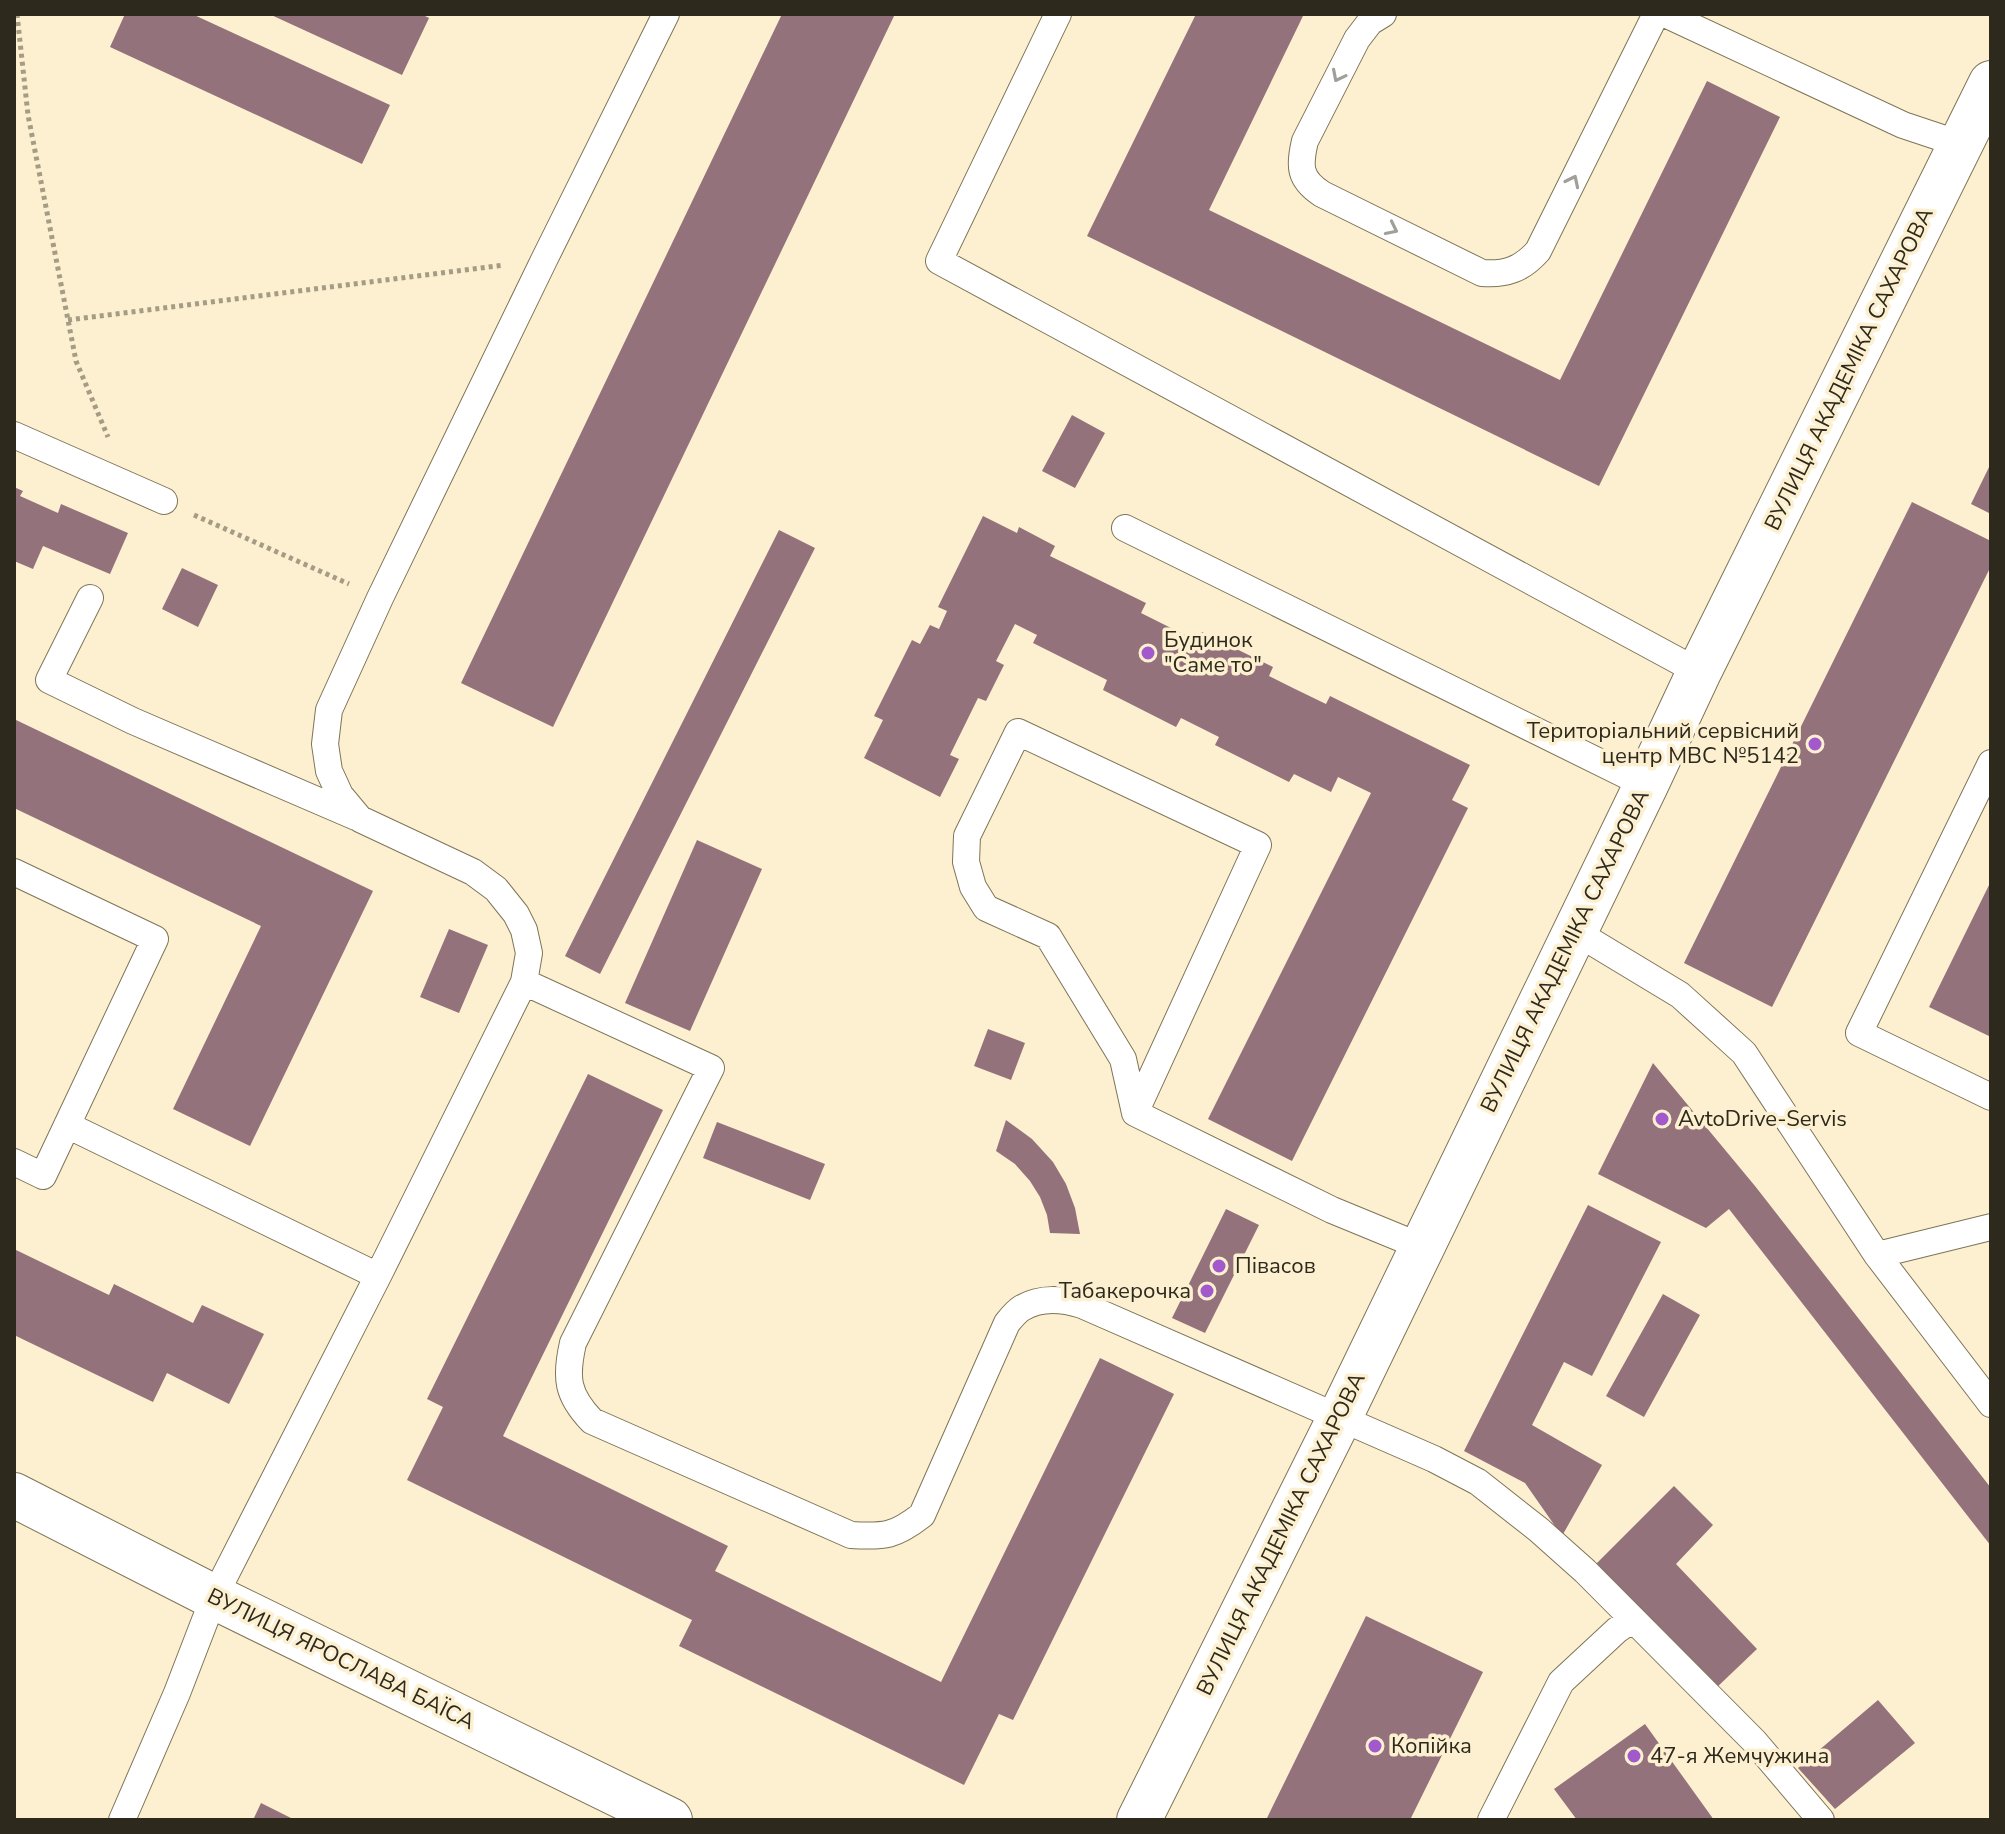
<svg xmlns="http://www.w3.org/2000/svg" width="2005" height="1834" font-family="'Nunito Sans',sans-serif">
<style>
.building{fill:#93727c}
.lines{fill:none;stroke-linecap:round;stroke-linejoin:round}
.service-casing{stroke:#7e7457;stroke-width:28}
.minor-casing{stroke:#7e7457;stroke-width:46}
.tertiary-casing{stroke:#7e7457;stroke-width:46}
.path{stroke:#a59c85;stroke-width:5;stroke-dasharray:4 4;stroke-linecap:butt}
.service{stroke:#fff;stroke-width:26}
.minor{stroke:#fff;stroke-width:44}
.tertiary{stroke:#fff;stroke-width:44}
.oneway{stroke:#a09f99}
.poi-dot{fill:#a259cc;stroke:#fcf0d0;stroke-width:3}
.labels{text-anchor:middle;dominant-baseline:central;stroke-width:7;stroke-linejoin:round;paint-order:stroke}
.street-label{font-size:22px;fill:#2d291d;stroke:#fcf0d0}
.poi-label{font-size:22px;fill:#2d291d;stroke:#fcf0d0;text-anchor:start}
</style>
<rect width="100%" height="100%" fill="#fcf0d0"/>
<!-- building -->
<path class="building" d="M125,14H192L390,105L362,164L110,47Z
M269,14H421L429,18L402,75Z
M782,14H895L553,727L461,683Z
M1196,14H1299L1303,16L1209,210L1560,380L1707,81L1780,117L1599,486L1087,236Z
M1072,415L1105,433L1075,488L1042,471Z
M1991,463V514L1971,504Z
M14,487L23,491L20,496L58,513L61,504L128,533L110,574L43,546L33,569L14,561Z
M1912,502L1991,541V566L1772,1007L1684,963Z
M983,516L1017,533L1019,527L1055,546L1050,556L1146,603L1141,613L1197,641L1202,632L1273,667L1269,676L1295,689L1326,704L1330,696L1470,765L1452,800L1468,808L1292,1161L1208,1119L1371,793L1338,777L1331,792L1294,774L1289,782L1215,745L1219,737L1181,718L1176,727L1103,690L1107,680L1033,643L1037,635L1015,624L996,661L1004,665L986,701L978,698L950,755L959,759L940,797L864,758L883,720L874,716L912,640L920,644L930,625L939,629L947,611L938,607Z
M779,530L815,548L600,974L565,956Z
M182,568L218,585L198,627L162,609Z
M14,719L373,891L250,1146L173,1109L261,926L14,808Z
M697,840L762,869L690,1031L625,1003Z
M1991,881V1037L1929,1007Z
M449,929L488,945L459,1013L420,997Z
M988,1029L1025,1043L1011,1080L974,1066Z
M1653,1063L1755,1186L1991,1488V1546L1729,1209L1706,1228L1598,1174Z
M588,1074L663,1110L503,1436L728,1546L715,1571L941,1682L1100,1358L1174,1394L1013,1720L999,1714L964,1785L679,1646L692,1620L407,1480L443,1407L427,1399Z
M1006,1120L1032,1139L1053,1162L1066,1184L1075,1208L1080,1234L1050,1233L1047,1215L1040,1197L1030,1181L1015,1164L996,1151Z
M717,1122L825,1164L810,1200L703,1158Z
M1588,1205L1661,1242L1592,1376L1564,1362L1532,1425L1602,1465L1562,1536L1525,1483L1464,1451Z
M1226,1209L1259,1225L1205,1333L1172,1318Z
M14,1249L109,1295L114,1284L193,1323L202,1305L264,1334L229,1404L167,1373L153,1402L14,1335Z
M1663,1294L1700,1315L1644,1417L1606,1396Z
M1674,1486L1713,1525L1676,1564L1757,1649L1714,1690L1594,1566Z
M1366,1616L1483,1672L1410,1820H1266Z
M1878,1700L1915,1743L1835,1809L1798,1768Z
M1645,1724L1714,1820H1577L1554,1789Z
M261,1803L295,1820H253Z"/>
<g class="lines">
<defs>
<path id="service" d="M1058,14L939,261L1699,672
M1383,14L1370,22L1357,39L1305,141C1299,166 1299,179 1322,194L1482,273C1506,275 1522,269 1538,251L1656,14
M1665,14L1903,125L1960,144
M14,435L164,501
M1125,528L1646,785
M90,598L49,680L133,721L356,817
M1018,732L1258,845L1135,1113L1123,1059L1048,936L986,908L973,887L966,862L967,836Z
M1991,763L1859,1033L1991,1097
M14,872L155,939L43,1176L14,1162
M1574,931L1680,995L1744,1053L1877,1255L1991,1404
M524,982L711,1068L573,1343C565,1378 567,1395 592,1421L851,1535C885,1537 895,1536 922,1515L1007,1323C1011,1318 1017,1311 1022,1308C1040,1297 1063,1299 1082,1305L1434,1459L1478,1482L1539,1530L1585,1571L1754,1741L1821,1820
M1135,1113L1332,1210L1422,1247
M67,1125L378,1276
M1877,1255L1991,1227
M122,1820L177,1693L214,1597L378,1276L524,982L529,953L524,930L516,914L496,889L473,872L360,819L340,795L329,771L325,744L329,710L380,598L544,260L666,14
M1491,1820L1561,1682L1617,1630L1633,1619"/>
<path id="minor" d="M14,1495L214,1597L670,1820"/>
<path id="tertiary" d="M1139,1820L1340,1417L1646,785L1699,672L1991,83"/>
</defs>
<!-- service casing -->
<use href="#service" class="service-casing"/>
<!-- minor casing -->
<use href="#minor" class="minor-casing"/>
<!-- tertiary casing -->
<use href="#tertiary" class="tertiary-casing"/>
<!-- path -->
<path class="path" d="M17,14L28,115L76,361L108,437
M68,320L504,265
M194,515L349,584"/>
<!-- service -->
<use href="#service" class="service"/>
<!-- minor -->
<use href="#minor" class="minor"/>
<!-- tertiary -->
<use href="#tertiary" class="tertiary"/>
</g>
<!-- one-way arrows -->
<defs><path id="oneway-chevron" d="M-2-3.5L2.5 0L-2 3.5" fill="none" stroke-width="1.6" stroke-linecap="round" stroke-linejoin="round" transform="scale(2)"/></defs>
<g class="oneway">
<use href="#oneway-chevron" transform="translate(1338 76) rotate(117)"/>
<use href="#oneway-chevron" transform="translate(1573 181) rotate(-64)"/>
<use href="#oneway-chevron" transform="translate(1392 229) rotate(26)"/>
</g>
<!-- markers -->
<g class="poi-dot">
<circle cx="1148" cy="653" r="8"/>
<circle cx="1815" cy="744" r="8"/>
<circle cx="1662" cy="1119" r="8"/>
<circle cx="1219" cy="1266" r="8"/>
<circle cx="1207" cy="1291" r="8"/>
<circle cx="1375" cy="1746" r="8"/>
<circle cx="1634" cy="1756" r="8"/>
</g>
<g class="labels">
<!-- street labels -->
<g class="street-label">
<text transform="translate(1849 369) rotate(-64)">ВУЛИЦЯ АКАДЕМІКА САХАРОВА</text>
<text transform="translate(1565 951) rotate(-64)">ВУЛИЦЯ АКАДЕМІКА САХАРОВА</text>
<text transform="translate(1281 1534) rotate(-64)">ВУЛИЦЯ АКАДЕМІКА САХАРОВА</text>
<text transform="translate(341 1659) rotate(26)">ВУЛИЦЯ ЯРОСЛАВА БАЇСА</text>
</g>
<!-- poi labels -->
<g class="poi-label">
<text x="1164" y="640">Будинок<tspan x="1164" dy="25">"Саме то"</tspan></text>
<text x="1799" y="731" text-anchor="end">Територіальний сервісний<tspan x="1799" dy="25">центр МВС №5142</tspan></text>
<text x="1678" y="1119">AvtoDrive-Servis</text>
<text x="1235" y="1266">Півасов</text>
<text x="1191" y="1291" text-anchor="end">Табакерочка</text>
<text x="1391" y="1746">Копійка</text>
<text x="1650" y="1756">47-я Жемчужина</text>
</g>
</g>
<!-- border -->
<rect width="2005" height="1834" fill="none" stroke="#2d291d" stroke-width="32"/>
</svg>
